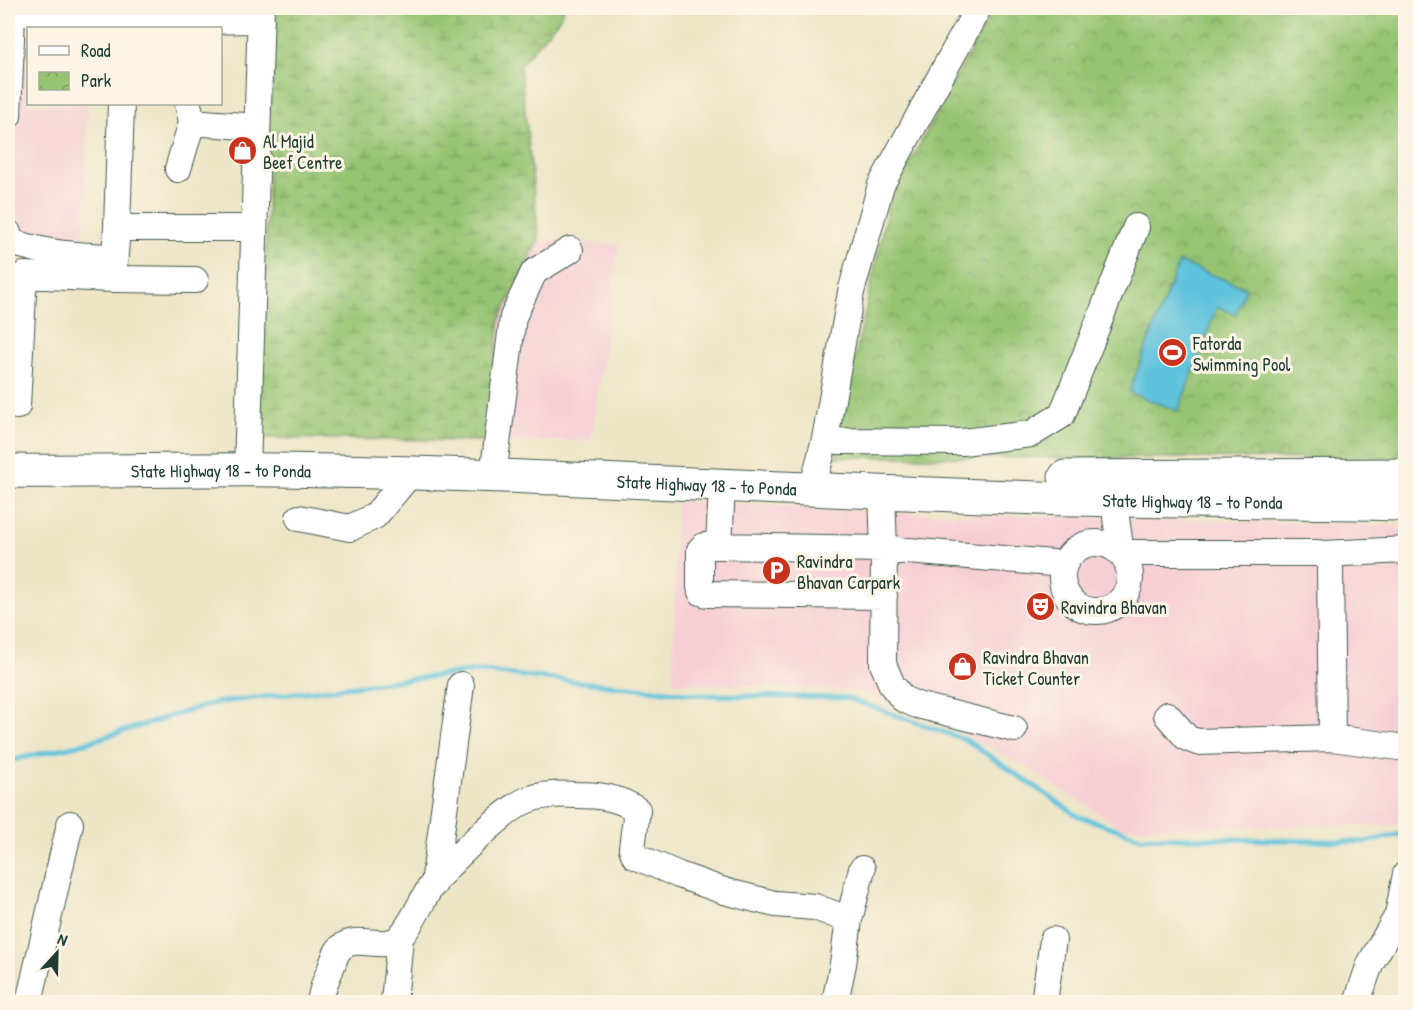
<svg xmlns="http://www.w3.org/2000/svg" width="1413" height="1010" font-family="'Patrick Hand',sans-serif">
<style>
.built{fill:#f6cfd5}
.wetland{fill:url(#wetland-marsh);stroke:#5a8053;stroke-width:1.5}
.park{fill:url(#park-crowns);stroke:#5a8053;stroke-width:1.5}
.water{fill:#5fc3dd;stroke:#3f8088;stroke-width:1.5}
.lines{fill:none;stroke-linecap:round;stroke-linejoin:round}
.stream{stroke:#5fc3dd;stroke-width:5}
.minor-casing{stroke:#3e564a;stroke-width:28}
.major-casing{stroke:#3e564a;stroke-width:35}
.minor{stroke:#fff;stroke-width:26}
.major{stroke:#fff;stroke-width:33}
.labels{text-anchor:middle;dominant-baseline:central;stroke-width:6;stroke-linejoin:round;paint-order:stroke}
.poi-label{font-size:18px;fill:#1f3d34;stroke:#fcf5e5;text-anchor:start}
.street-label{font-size:18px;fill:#1f3d34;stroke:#fcf5e5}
</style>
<defs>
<pattern id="wetland-marsh" width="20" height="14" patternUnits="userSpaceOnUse" patternTransform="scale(1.5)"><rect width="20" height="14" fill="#96c472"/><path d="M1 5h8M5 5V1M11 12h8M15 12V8" fill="none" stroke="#7aa05e"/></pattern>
<pattern id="park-crowns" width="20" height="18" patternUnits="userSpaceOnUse" patternTransform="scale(1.5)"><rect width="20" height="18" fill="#96c472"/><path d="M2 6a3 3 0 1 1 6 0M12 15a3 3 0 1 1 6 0" fill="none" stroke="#7aa05e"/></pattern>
</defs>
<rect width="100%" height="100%" fill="#fcf5e5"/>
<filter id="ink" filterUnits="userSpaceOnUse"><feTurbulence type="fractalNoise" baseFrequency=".0167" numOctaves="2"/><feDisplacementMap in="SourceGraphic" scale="12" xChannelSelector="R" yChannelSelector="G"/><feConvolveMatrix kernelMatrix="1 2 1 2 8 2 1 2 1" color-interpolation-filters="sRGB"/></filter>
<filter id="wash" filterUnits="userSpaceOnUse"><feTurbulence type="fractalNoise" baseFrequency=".008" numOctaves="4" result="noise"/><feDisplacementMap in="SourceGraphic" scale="24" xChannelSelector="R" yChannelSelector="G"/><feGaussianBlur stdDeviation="1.35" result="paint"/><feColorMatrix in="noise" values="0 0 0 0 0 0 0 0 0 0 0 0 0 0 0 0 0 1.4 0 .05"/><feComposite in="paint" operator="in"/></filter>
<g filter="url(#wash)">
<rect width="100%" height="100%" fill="#ede5c6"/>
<!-- built -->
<path class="built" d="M8,8H27V26L76,28H28V104H88L84,235L8,232Z
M539,239L619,245L591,441H485L500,319Z
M676,500L883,512L1391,525L1405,531L1406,801L1403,825L1121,828L1026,767L936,720L860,691L673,682Z"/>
<!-- wetland -->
<path class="wetland" d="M274,8H564L559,19L520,65L539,239L500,319L485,441L259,438Z"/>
<!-- park -->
<path class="park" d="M999,8H1405V457L1401,459L836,457L837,441L889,201L990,15Z"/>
<!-- water -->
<path class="water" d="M1179,262L1246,288L1236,314L1217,307L1178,411L1129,392Z"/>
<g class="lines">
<!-- stream -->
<path class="stream" d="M8,761L78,745L214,703L477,671L703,695L847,698L966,740L1078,816L1140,837L1366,842L1406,833"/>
</g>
</g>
<g filter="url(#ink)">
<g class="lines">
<defs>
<path id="minor" d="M8,13H38L123,22L261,20
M121,104L117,228H254
M188,104L192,122L257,127
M8,116L12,13
M178,169L192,122
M117,228L113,279L195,280
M8,233L11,242C47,254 77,256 115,257
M17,406L24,275L113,279
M825,439L837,441L962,442L1031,434L1062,415L1136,227
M495,460L513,317L534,272L570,250
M247,470L261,8
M812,490L825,439L851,292L881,185L978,8
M882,493L884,549L883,664L892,685L903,699L917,705L1014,729
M1118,500L1116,518L1121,553H1316L1324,554L1330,560V568L1332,738L1406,748
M299,518L350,528L375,516L411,473
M1062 577a34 34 0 1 1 68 0a34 34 0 1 1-68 0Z
M719,546L722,486
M1324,554L1406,550
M884,596L707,594L701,592L700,587V550L704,546H719L884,549L1064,564
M1167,715L1187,738L1197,742L1332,738
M434,884L461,685
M1398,915L1406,874
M849,920L862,869
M29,1002L70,824
M320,1002C322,990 326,979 331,968C333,963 335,955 338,951C352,930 386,954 401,936C414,921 421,901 432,885C447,865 504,810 527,800C543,794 559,794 576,795C599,795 618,797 637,810L632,848L635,856L679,875L724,891L775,904L815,907L849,920L843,964L835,1002
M394,1002L400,938
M1044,1002L1053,940
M1357,1002L1370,964L1398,915L1406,909"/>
<g id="major">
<path id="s1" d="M8,471C98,472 189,469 280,470C546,474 812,492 1077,499C1185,502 1292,501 1399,504L1406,507"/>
<path d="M1065,477L1406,475"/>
</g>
</defs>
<!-- minor casing -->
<use href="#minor" class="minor-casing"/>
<!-- major casing -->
<use href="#major" class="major-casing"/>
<!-- minor -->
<use href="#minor" class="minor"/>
<!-- major -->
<use href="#major" class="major"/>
</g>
</g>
<!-- icons -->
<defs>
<symbol id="shop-disc" viewBox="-11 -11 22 22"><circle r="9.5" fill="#c8321e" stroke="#fcf5e5"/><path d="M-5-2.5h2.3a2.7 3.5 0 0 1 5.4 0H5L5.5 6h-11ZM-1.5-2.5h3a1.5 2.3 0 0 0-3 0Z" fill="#fff"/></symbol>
<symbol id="stadium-disc" viewBox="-11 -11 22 22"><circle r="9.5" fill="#c8321e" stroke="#fcf5e5"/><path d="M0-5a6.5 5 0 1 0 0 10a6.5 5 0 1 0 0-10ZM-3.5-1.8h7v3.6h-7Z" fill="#fff"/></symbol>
<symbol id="parking-disc" viewBox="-11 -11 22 22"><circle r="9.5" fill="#c8321e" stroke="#fcf5e5"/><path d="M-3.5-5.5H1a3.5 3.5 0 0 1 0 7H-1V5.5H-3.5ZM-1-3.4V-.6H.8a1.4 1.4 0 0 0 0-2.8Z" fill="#fff"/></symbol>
<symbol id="theatre-disc" viewBox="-11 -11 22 22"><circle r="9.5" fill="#c8321e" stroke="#fcf5e5"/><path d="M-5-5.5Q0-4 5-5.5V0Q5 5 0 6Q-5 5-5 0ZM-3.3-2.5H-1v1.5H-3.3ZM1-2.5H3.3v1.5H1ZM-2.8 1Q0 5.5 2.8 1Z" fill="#fff"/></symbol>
</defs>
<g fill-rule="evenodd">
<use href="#shop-disc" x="226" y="134" width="33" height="33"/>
<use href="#stadium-disc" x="1156" y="336" width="33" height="33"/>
<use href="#parking-disc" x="760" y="554" width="33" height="33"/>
<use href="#theatre-disc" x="1024" y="590" width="33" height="33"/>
<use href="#shop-disc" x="946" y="650" width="33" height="33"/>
</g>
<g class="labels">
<!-- poi labels -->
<g class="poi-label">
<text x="263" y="141">Al Majid<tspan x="263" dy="21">Beef Centre</tspan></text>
<text x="1193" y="343">Fatorda<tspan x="1193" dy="21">Swimming Pool</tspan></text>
<text x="797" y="561">Ravindra<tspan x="797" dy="21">Bhavan Carpark</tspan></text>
<text x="1061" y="607">Ravindra Bhavan</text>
<text x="983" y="657">Ravindra Bhavan<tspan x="983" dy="21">Ticket Counter</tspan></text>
</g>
<!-- street labels -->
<g class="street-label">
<text stroke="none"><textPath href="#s1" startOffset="213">State Highway 18 - to Ponda</textPath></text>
<text stroke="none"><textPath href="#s1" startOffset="699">State Highway 18 - to Ponda</textPath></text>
<text stroke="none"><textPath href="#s1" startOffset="1185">State Highway 18 - to Ponda</textPath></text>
</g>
</g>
<!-- margin -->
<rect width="1413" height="1010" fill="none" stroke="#fcf5e5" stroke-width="30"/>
<!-- legend -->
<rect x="27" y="27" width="195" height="78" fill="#fcf5e5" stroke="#a4ab9e" stroke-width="1.5"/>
<rect x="39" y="46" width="30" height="9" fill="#ffffff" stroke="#a4ab9e" stroke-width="1.5"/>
<text x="81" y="57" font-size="18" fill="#1f3d34">Road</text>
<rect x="39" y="72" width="30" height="18" fill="url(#park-crowns)" stroke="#a4ab9e" stroke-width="1.5"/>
<text x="81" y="87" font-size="18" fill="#1f3d34">Park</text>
<!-- north arrow -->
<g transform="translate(57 953) rotate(22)" stroke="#fcf5e5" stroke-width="4.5" paint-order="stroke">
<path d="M0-4.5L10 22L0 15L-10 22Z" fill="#1f3d34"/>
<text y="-9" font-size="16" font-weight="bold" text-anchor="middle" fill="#1f3d34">N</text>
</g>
</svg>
